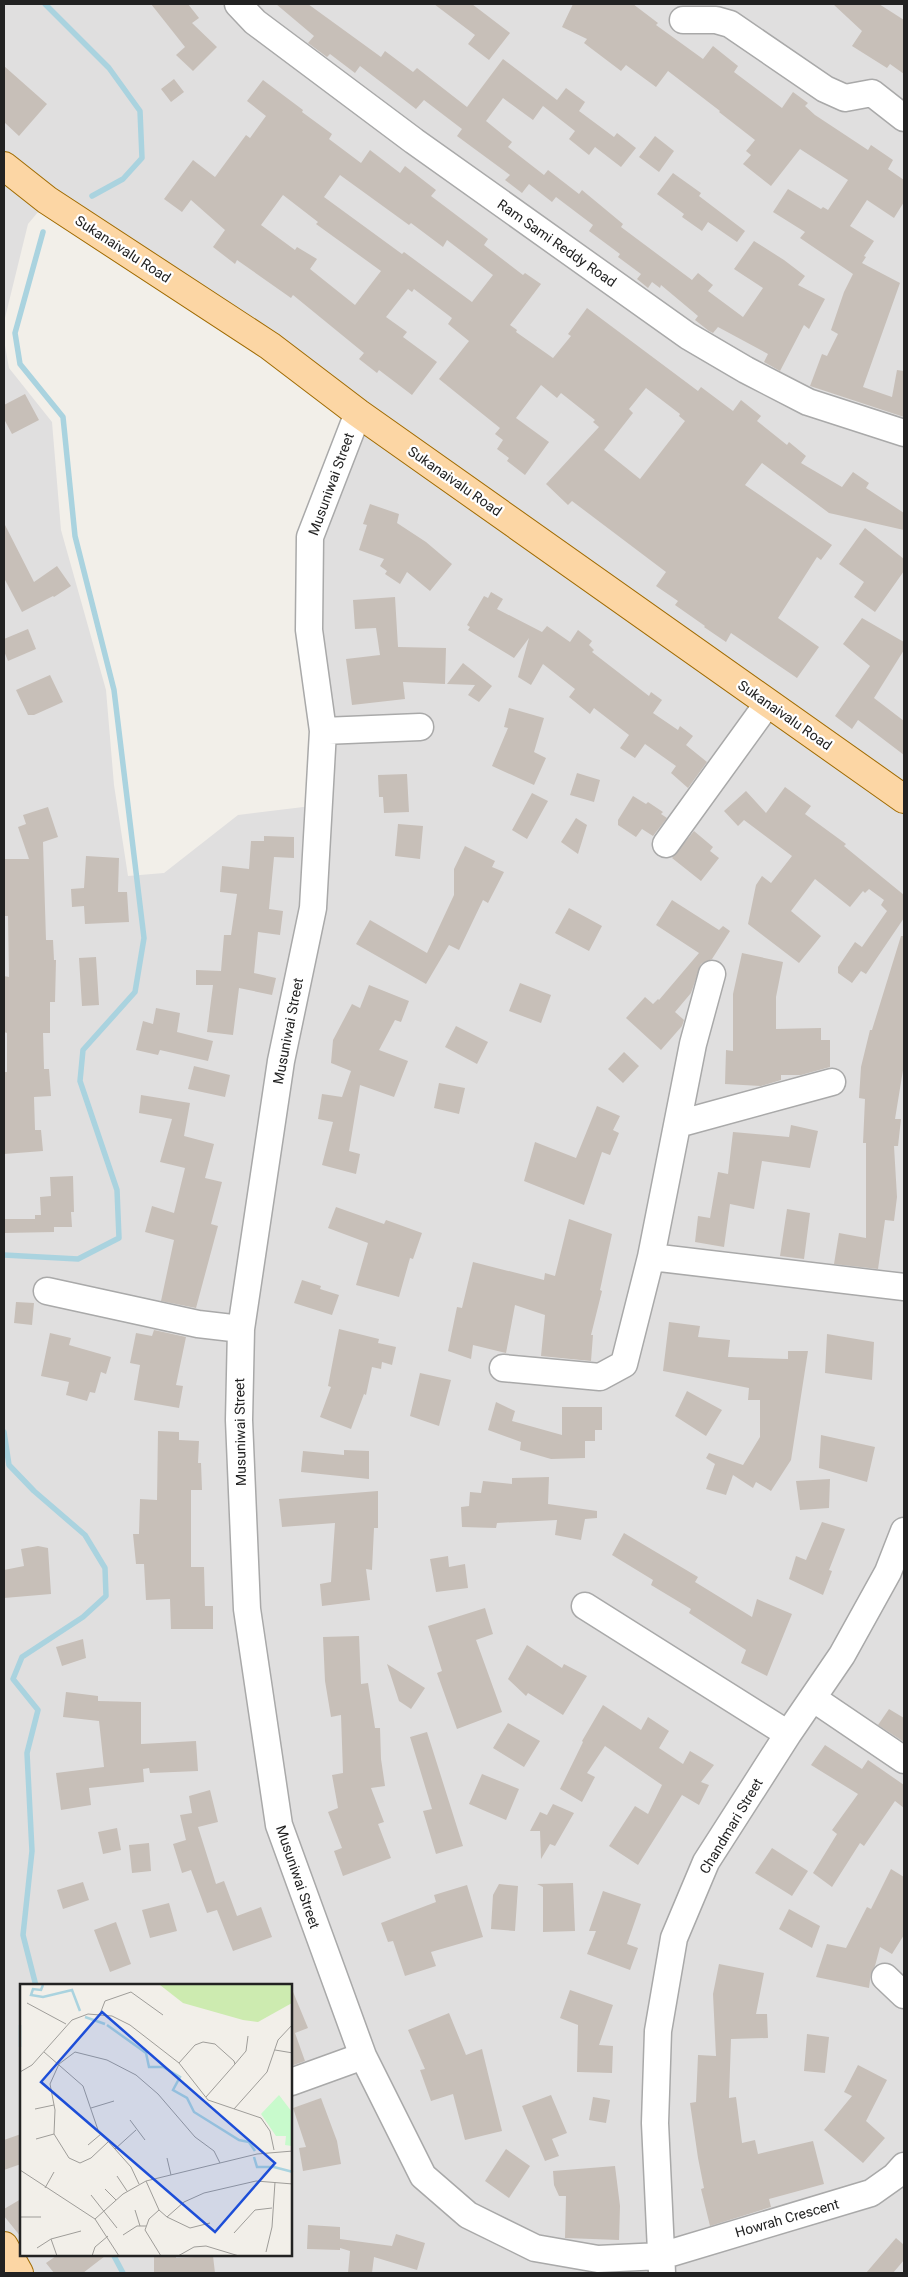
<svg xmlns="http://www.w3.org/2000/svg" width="908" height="2277" font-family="Roboto,sans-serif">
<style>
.residential{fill:#e0dfdf;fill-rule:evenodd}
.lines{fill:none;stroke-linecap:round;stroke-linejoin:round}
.stream{stroke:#aad3df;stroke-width:5.5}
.building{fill:#c7bfb8;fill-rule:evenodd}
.minor-casing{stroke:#a9a9a9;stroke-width:29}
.major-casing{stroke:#a06b00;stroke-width:30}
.minor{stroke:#fff;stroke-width:26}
.major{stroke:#fcd6a4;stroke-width:28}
.labels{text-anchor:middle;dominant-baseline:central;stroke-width:4.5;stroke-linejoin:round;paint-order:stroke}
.street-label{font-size:14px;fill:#222;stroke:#fff}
.inset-river{fill:none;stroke:#aad3df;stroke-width:2.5}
.inset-road{fill:none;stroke:#9f9d99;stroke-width:1}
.view{fill:#1d4ed8;fill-opacity:0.15;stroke:#1d4ed8;stroke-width:2.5}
.inset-edge{fill:none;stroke:#222;stroke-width:2.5}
</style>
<rect width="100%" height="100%" fill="#f2efe9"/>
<!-- residential -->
<path class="residential" d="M4,4H904V2273H4V340L9,368L52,422L61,530L106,690L114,785L128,876L164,873L238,815L320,805L310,537L358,413L48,200L28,224L4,322ZM21,1986H291V2256H21Z"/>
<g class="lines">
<!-- stream -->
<path class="stream" d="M45,4L109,68L140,111L142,158L123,179L92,196
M4,1255L78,1259L119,1238L117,1190L80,1081L83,1050L135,992L144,938L114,690L75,536L63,417L20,364L15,333L43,232
M4,1432L9,1465L34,1491L85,1535L105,1568L106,1596L83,1617L22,1657L13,1679L38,1710L27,1753L32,1851L23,1935L36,1986
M114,2256L123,2273"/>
</g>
<!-- building -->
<path class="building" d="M151,4H188L199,18L192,23L217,47L193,71L176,55L185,47Z
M276,4H308L381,57L385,51L413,72L417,68L467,107L503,59L557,100L566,88L585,102L579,111L614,137L617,133L636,148L621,167L595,147L589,155L569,139L575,131L543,106L533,120L503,98L486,121L512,142L508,147L544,175L548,170L579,194L582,190L623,224L621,227L692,280L698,273L713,285L708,291L743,317L763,288L734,269L754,241L784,260L805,276L798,285L825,299L809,329L804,325L780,371L764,362L768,354L718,327L713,333L709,331L695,320L698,316L661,285L660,288L652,282L648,288L637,279L641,274L618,257L620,254L589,231L593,225L556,197L552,202L529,184L522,193L505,180L510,175L457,136L462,129L424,100L416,109L360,66L355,73L330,54L327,57L308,43L314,36Z
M434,4H472L510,33L489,60L468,44L475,35Z
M573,4H633L658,23L656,25L703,59L713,46L738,66L734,72L782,108L793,92L808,103L805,106L815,115L868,150L871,145L893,160L888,169L904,180V202L894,218L867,200L850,226L874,241L864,256L866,257L862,263L900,283L863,387L892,397L897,370L904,371V417L810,386L822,354L827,356L838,334L831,330L844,292L853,274L800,238L805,232L773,212L788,189L821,209L823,207L828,210L848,180L800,149L771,186L743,164L751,155L746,151L755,140L719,112L720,111L668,71L656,87L626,65L621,71L584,43L587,39L562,27Z
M833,4H879L904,20V74L890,64L887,68L852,46L862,31Z
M4,66L47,104L19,136L4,122Z
M174,79L184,92L171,102L161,89Z
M263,80L303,110L302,112L332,134L329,139L361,163L370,150L400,173L405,166L436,190L431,196L488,239L484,245L523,275L525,273L541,284L510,325L517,330L516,332L553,358L571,336L568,334L587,308L698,391L701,387L733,411L741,400L761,416L757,421L787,445L789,442L806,456L801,463L842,487L853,472L869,483L866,488L904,513V530L829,513L762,463L745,485L832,545L821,560L817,557L778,618L819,647L797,678L731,633L726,642L704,627L705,626L675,605L678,601L656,586L666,572L572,501L568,505L546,484L599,427L593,422L595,420L561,393L557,398L541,385L516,418L549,442L525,475L507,461L509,458L497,449L503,440L495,434L500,428L439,379L469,341L448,324L452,318L414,289L412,292L408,289L386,317L407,332L403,337L437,362L412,395L379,370L377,373L359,359L364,353L293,295L291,298L237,260L235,264L213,247L225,230L191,200L182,212L164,199L193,160L215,177L246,135L250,138L266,116L247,101ZM340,175L409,225L411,223L443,247L447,240L493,275L472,302L404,252L402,254L324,197ZM283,195L318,222L316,224L381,271L355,305L310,269L317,259L297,247L295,250L261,225ZM646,388L680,414L679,416L685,421L640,479L604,450L633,413L629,409Z
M655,136L674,151L659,172L639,157Z
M673,173L701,193L699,196L745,231L737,242L708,222L702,231L682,217L684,214L657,194Z
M25,394L39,420L12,434L4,419V405Z
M370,504L399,514L397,523L426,542L452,564L430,591L407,572L400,584L385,574L387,571L380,566L384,559L359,550L367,525L363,524Z
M4,523L34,582L57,566L71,586L54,597L53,596L22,612L4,578Z
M865,528L904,559V571L875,612L854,597L864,582L839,564Z
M491,592L503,599L497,609L542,632L547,626L570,642L578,630L592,641L589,645L594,650L592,652L649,696L651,692L662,700L653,713L678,730L680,726L693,736L686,745L707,762L688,788L671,773L676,766L645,744L635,758L620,748L629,735L594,708L590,714L569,697L575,689L543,664L531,685L518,677L529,638L514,658L468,630L470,627L467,625L484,596L488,598Z
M395,597L398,647L446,648L445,684L403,682L405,699L352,705L346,659L380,655L376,628L355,629L353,600Z
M862,618L904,642V650L874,698L904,721V755L858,720L852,729L835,716L870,666L843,644Z
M28,629L36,649L8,661L4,651V639Z
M463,663L492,686L479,702L468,695L475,685L447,684Z
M50,675L63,702L34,715H28L16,690Z
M509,708L544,718L534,752L546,758L534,785L492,766L508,728L504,727Z
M577,773L600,780L594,802L570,795Z
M407,774L409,812L384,813L383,797H379L378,775Z
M785,787L811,806L805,814L846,844L844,846L904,895V918L866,974L861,971L852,983L838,973V967L855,942L862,947L887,911L881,905L884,900L869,889L865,893L863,891L850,907L815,879L791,911L821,936L799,963L748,924L756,885L762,876L771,883L792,856L744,820L738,826L724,811L746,791L766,813Z
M532,793L548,801L527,839L512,830Z
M633,796L646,804L648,802L663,812L661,814L667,818L653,836L642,829L636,837L618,825V820Z
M48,807L58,837L43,842L46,940H53L54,960H56L55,1002H50V1033H43L44,1069H49L51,1096L34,1097L35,1130H41L43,1151L4,1154V1072H7V1033L4,1032V976L9,977L8,916H4V859H29L18,827L26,824L23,815Z
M576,818L587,825L578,854L561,842Z
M398,824L423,826L420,859L395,856Z
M694,831L713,847L710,851L719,858L701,881L672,858Z
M264,836L294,837V858L274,857L269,909L283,911L280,935L258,932L254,973L276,978L272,995L239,988L233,1035L207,1032L213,985H196V970L221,971L224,935H231L237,894L220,892L222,866L249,869L251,841H264Z
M465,846L495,861L492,867L504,872L488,903L483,900L459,950L449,945L426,984L356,944L370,920L427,953L454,895V869Z
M86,856L119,858L118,892H127L129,922L85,924L84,906L72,907L71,889L84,888Z
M672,900L719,930L723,926L730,931L712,959L701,964L691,993L675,1012L684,1020L682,1026L661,1050L626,1018L645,997L653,1004L658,999L659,1000L699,953L656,925Z
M569,908L602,926L589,951L555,933Z
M901,936H904V1064L895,1119H901L898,1146H894L897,1197L894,1221L885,1220L878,1269L834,1264L839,1233L866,1238V1143H863L865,1099L859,1098L861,1067L870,1030H872Z
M742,953L783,962L776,997V1029L821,1028V1040H830V1067L801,1075H781V1080L761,1086L725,1084L726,1050L733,1051V994Z
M96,957L99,1005L82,1006L79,958Z
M520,983L551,995L541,1023L509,1011Z
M369,985L409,1001L401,1022L395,1020L379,1050L408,1061L394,1097L360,1085L349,1151L360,1154L356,1174L322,1165L333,1122L318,1119L322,1094L342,1097L351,1071L331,1063L333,1040L352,1004L360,1008Z
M156,1008L180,1013L177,1032L213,1041L208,1061L160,1050L158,1055L136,1050L143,1021L153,1024Z
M456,1026L488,1042L477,1064L445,1047Z
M624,1052L639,1066L623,1083L608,1069Z
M194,1066L230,1075L225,1097L188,1089Z
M439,1083L465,1088L459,1114L434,1108Z
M141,1095L190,1103L184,1136L214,1144L205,1178L222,1182L211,1224L218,1226L196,1308L161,1301L174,1240L145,1232L152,1206L174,1213L185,1168L160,1162L172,1119L139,1113Z
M597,1106L620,1116L613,1130L619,1133L610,1155L602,1152L584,1205L524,1181L535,1142L576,1158Z
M791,1125L818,1131L810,1168L762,1161L754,1209L730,1204L724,1247L695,1242L698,1216L710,1218L718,1172L728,1174L733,1132L789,1137Z
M73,1176L74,1212H71L72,1227H54V1232L4,1233V1219H35V1215H41L40,1197L51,1196L50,1177Z
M336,1207L384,1224L386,1220L422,1233L413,1259L410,1258L399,1297L356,1285L368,1243L328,1228Z
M787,1209L810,1213L804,1259L780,1256Z
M569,1219L612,1234L600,1290L602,1291L591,1335H593L591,1361L541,1356L545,1315L515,1305L506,1353L473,1345L471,1359L448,1351L457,1307L462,1308L473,1262L544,1280L545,1273L555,1276Z
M302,1280L321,1286L320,1289L339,1295L332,1315L294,1303Z
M16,1302L34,1303L32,1325L14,1323Z
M669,1322L700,1326L698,1337L730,1340L728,1357L788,1359V1351H808L791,1460L771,1491L756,1482L753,1488L733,1475L726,1495L706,1489L715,1464L706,1458L709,1453L743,1465L760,1437V1400H748L749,1388L663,1371Z
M339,1329L379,1339L378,1343L396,1347L392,1365L382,1362L381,1369L372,1367L366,1395L364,1394L351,1429L320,1417L331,1387L328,1386Z
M154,1330L186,1337L176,1385L183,1386L179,1408L134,1400L140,1365L130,1363L136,1333L152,1336Z
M50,1333L71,1338L69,1345L111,1357L106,1374L101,1372L95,1393L90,1392L87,1401L66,1395L69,1382L41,1376Z
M827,1334L874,1342L872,1380L825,1373Z
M420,1373L451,1380L439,1426L410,1416Z
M687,1391L722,1410L706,1436L675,1416Z
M496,1402L515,1411L512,1421L562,1435V1407H602V1430H595V1441H585V1458L551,1459L520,1450L521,1442L488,1430Z
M158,1431L179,1432V1440L199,1441L198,1463H201L202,1490H191V1567H204L205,1606H213V1629H171L170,1599L146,1600L144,1564H136L133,1534H139L140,1499L157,1500Z
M821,1435L875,1447L867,1482L819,1468Z
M344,1450L369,1451V1479L301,1472L303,1451L344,1455Z
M549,1477L548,1504L597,1511V1518L585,1519L581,1540L555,1535L557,1520L497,1523L496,1528L462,1527L461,1507L469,1506L470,1492L481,1493L483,1481L512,1484V1478Z
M830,1479L829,1508L800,1510L796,1481Z
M378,1491V1528H374L372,1570L366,1569L370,1600L322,1606L320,1584L331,1582L335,1523L282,1527L279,1499Z
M822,1522L845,1529L829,1570L832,1571L823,1595L789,1579L796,1556L806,1560Z
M624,1533L698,1577L695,1582L752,1617L757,1599L792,1614L767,1676L741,1663L746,1650L689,1613L691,1609L651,1585L653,1580L612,1555Z
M38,1546L48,1548L51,1594L4,1598V1570L24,1566L21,1549Z
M448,1556L449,1567L465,1564L468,1588L436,1592L430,1559Z
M485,1608L493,1634L476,1640L502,1712L457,1729L437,1673L442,1671L428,1626Z
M359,1636L361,1684L368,1683L375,1728H380L381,1759L385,1786L371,1788L384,1822L378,1824L391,1858L343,1876L334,1851L342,1848L328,1812L338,1808L332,1775L343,1773L341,1715L331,1717L325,1681L323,1637Z
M83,1639L86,1658L62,1666L56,1647Z
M527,1645L562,1668L564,1664L587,1676L563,1715L528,1693L526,1696L508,1679Z
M387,1664L425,1688L411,1709L399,1701Z
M66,1692L98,1696V1701L141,1702V1744L196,1741L198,1771L150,1773L149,1768L143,1769L144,1782L89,1788L91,1805L61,1810L56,1773L104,1767L99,1721L63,1717Z
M603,1705L641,1730L648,1717L669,1731L659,1748L683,1764L690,1751L714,1765L701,1782L709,1785L699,1805L682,1795L638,1865L609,1846L635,1806L648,1814L662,1785L605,1746L587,1773L595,1777L582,1802L560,1789L583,1742L582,1741Z
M889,1709L904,1718V1742L878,1725Z
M508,1723L540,1741L524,1767L493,1748Z
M427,1732L463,1846L436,1854L423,1811L432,1809L410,1737Z
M825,1745L862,1769L868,1760L904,1785V1808L895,1801L864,1846L860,1843L832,1887L813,1873L837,1834L832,1830L858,1794L811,1765Z
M482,1774L519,1789L506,1820L469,1804Z
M210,1790L218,1822L198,1827L216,1884L224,1881L237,1916L261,1907L272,1937L233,1951L217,1910L207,1913L191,1870L182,1873L173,1844L186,1840L180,1815L192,1813L189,1796Z
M553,1804L574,1813L555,1846L550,1844L541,1859L540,1831H530L540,1812L547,1815Z
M117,1828L121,1850L103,1854L98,1832Z
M149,1843L151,1871L132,1873L129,1845Z
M772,1848L808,1871L792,1896L755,1873Z
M891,1869L904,1877V1935L892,1954L880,1947L875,1966L871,1973L869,1988L816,1977L827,1944L846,1948L867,1907L871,1909Z
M83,1882L89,1900L63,1909L57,1890Z
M573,1883L575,1931L543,1932V1887L537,1884Z
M499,1884L518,1886L515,1931L491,1929L493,1895Z
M467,1885L483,1937L431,1952L436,1966L405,1976L393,1941L388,1942L381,1923L436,1902L434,1895Z
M603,1891L641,1904L627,1944L638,1948L630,1970L587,1954L596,1931H589Z
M169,1903L177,1931L150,1938L142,1910Z
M789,1909L820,1926L812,1948L779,1929Z
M116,1922L131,1964L110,1972L94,1930Z
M719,1964L764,1973L756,2014H767L768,2038L731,2039L729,2098L736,2097L742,2143L755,2140L758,2154L813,2141L824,2184L769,2199L771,2207L710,2226L701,2189L704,2188L698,2158L690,2103L696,2102L698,2055L716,2056L713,1994Z
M291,1987L308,2028L295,2033L305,2061L291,2066Z
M570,1990L613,2005L599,2045L613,2046L612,2073L577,2072L578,2025L560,2018Z
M449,2013L466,2055L482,2049L502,2131L465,2140L453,2094L431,2101L420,2070L425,2069L408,2030Z
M807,2034L829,2037L825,2073L804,2071Z
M858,2065L887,2080L866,2121L885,2138L863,2163L824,2130L852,2096L844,2092Z
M551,2095L567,2133L552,2139L559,2156L545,2161L522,2106Z
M593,2097L610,2100L606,2123L589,2120Z
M321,2098L337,2141L341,2164L303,2171L299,2148L306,2147L293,2108Z
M21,2134V2164L4,2170V2140Z
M506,2149L530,2166L509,2198L485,2181Z
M615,2166L620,2206L619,2240L565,2238L566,2196H559L554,2185L553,2171Z
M21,2199V2237L4,2216V2209Z
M308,2225L340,2227V2239L392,2246L396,2234L425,2243L417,2270L374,2257L372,2273H348L350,2251L340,2248V2250L307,2249Z
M896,2238L904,2245V2260L893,2273H866Z
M56,2256H105L83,2273H54L46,2263Z
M154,2256H176V2258L213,2256L215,2273H154Z"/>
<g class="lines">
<defs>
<path id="minor" d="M238,4L255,22L414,141L688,336L746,370L808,402L904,433
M683,20H716L730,24L825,89L845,98L872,93L904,118
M358,413L310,537L309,630L323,731L313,908L281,1061L241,1329L239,1420L247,1609L279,1825L363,2056L423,2176L468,2215L535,2248L598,2259L661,2256L871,2193L895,2176L904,2166
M323,731L420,727
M666,844L768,703
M678,1124L832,1082
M651,1257L904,1287
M47,1291L198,1324L241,1329
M503,1368L600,1377L624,1364L651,1257L693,1044L712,974
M585,1606L788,1734
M814,1699L904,1760
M885,1977L904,1995
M291,2082L363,2056
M662,2273L655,2123L658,2031L674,1938L706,1862L788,1734L842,1655L888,1572L904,1531"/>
<path id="major" d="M4,166L47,200L270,346L358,413L904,799
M4,2246L19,2273"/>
</defs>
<!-- minor casing -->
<use href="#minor" class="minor-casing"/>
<!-- major casing -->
<use href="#major" class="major-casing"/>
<!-- minor -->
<use href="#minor" class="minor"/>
<!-- major -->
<use href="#major" class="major"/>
</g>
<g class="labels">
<!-- street labels -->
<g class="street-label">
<text transform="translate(557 243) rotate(35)">Ram Sami Reddy Road</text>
<text transform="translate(123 249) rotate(33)">Sukanaivalu Road</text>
<text transform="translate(455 481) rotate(35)">Sukanaivalu Road</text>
<text transform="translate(331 484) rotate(-70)">Musuniwai Street</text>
<text transform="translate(785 715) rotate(35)">Sukanaivalu Road</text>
<text transform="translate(288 1031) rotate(-79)">Musuniwai Street</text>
<text transform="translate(240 1432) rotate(-91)">Musuniwai Street</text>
<text transform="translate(731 1826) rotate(-59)">Chandmari Street</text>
<text transform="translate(298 1877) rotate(71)">Musuniwai Street</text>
<text transform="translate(787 2218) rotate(-16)">Howrah Crescent</text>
</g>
</g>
<!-- overview -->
<g transform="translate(20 1984)">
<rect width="272" height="272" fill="#f2efe9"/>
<path d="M140,1H272V19L238,38L223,36L163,19Z" fill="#cdebb0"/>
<path d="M259,111L272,128V162L265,161L266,152H256L241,130Z" fill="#c8facc"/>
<path class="inset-river" d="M23,1L21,6L13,5L11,11L23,13L52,6L60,27M65,33L85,40M0,41V63M87,41L126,69L129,83H143L160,93L153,106L167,114L174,128L219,156L229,158L235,167M234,173L237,183H254L273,188"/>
<path class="inset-road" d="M7,19L46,40M80,30L85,17L111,8L143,31M255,66L273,69M24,68L63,102L78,146L111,183L119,200M159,79L175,61L183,58L195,60L214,77L215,80L186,113M215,80L226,67L228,52M0,88L12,81L52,36L68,30L92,32L110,41L159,79L188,116L241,134L250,147L254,166M71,124L94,117M15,125L34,121M214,125L247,88L258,56L273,40M110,136L125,156M16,155L34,150M88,158L71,174L60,179L49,174L34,150L35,126L30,100L39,80L55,68L87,76L116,91L138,110L175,153L194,167L200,179M68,161L81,150M95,165L116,146M147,174L151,191M0,186L75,235L103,210L126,197L237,170L273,167M97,192L107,207M126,197L139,226L147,233L170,244L190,239M25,204L34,188M85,205L96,216M71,211L97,244M115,226L120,242M139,226L129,235L125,246L141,272M0,233H21M147,233L164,218L184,209L236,197L273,200M75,235L99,272M214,249L235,226L252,224M103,251L117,242H126M17,264L31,255M246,268L252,243L255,198M37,272L31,255L61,247M72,272L75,263L88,252M158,272L174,263L186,262L219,272"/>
<path class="view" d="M82,28L255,179L195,248L21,98Z"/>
<rect width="272" height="272" class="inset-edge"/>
</g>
<!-- border -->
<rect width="908" height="2277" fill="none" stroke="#222222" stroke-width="10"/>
</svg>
